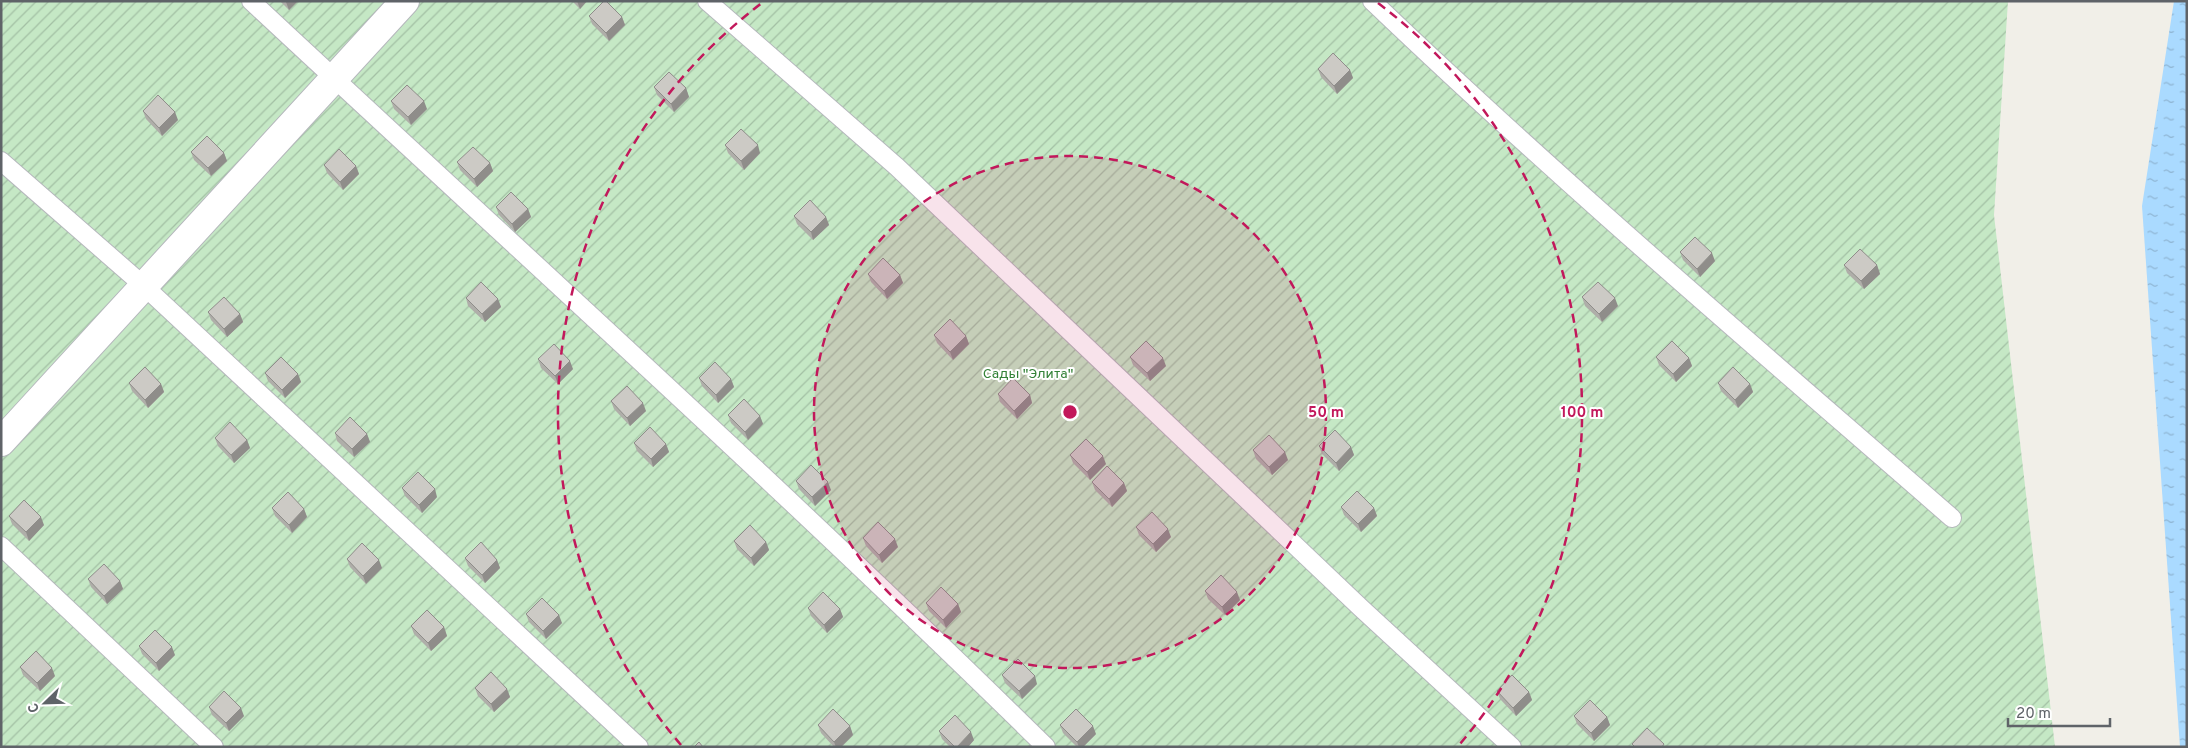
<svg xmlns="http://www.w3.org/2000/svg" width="2188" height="748" font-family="Overpass,sans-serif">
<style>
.garden{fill:url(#garden-furrows)}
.water{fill:url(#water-ripples)}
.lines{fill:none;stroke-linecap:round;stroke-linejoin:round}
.lane-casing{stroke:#b5b8bc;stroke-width:20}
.street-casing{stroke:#b5b8bc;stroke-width:30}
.lane{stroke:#fff;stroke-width:18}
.street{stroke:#fff;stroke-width:28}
.wall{fill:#afaea9}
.shaded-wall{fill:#8f8d8a}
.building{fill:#cccac5;stroke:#8f8d8a}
.ring{fill:none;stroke:#c2185b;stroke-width:2.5;stroke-dasharray:9 6}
.labels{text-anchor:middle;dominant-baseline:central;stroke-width:4;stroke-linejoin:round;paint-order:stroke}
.park-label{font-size:14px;fill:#348238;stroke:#fff}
.centre{fill:#c2185b;stroke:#fff;stroke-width:2.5}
.ring-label{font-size:15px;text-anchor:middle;font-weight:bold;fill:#c2185b;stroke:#fff;stroke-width:4;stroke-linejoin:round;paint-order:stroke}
</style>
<defs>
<pattern id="garden-furrows" width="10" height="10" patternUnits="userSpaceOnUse" patternTransform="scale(1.25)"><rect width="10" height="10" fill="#c5e8c5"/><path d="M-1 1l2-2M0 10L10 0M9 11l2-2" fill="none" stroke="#a3c0a4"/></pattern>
<pattern id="water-ripples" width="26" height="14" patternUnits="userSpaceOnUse" patternTransform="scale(1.25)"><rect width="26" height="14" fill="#aadaff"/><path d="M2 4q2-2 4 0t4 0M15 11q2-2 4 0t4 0" fill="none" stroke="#8eb4d2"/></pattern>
</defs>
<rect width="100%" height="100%" fill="#f1efe8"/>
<!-- garden -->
<path class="garden" d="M1,1H2008L1994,215L2055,747H1Z"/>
<!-- water -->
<path class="water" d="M2174,1H2187V747H2180L2142,206Z"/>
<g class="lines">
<defs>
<path id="lane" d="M251,1C517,249 787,492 1046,747
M707,1L897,167L1361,608L1512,747
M1372,1C1559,180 1757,348 1952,518
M1,161L144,286L639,747
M1,546L214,747"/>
<path id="street" d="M1,442L405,1"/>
</defs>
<!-- lane casing -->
<use href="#lane" class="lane-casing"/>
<!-- street casing -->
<use href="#street" class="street-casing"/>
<!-- lane -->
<use href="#lane" class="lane"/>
<!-- street -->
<use href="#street" class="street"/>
</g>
<!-- wall -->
<path class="wall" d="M280,1H298L289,10Z
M572,1H587L580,9Z
M589,16L622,17L625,25L609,41L592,24Z
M1318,69L1350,70L1353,78L1337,94L1321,77Z
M654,87L686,88L689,97L674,112L657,95Z
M391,101L427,109L411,125L394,109Z
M143,111L178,120L162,136L146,119Z
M725,145L760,153L744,170L728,153Z
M191,152L224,153L227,161L211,176L194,160Z
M457,162L490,163L493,171L477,187L460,170Z
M324,165L356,166L359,174L343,190L327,173Z
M496,207L528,209L531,217L515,232L499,215Z
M794,216L826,217L829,225L813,240L797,224Z
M1680,252L1715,261L1700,277L1683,260Z
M1844,265H1877L1880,274L1864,289L1847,273Z
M868,274L900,275L903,283L887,299L871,282Z
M1582,297L1618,306L1602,322L1585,306Z
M466,298L498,299L501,307L485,322L468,306Z
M208,312L240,314L243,322L227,337L211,320Z
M934,335L966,336L969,344L953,360L937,343Z
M1130,357L1166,366L1150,381L1133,365Z
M1656,357L1689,358L1692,366L1676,382L1659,365Z
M538,359L573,369L558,384L541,368Z
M265,373L298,374L301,382L285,398L268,381Z
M699,378L731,379L734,387L718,403L702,386Z
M129,383L161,384L164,392L148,408L132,391Z
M1718,383L1750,384L1753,392L1738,408L1721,391Z
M998,394L1030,395L1032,403L1017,419L1000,402Z
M611,401L646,411L630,426L614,409Z
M728,415L760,416L763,424L748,440L731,423Z
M335,433L367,434L370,442L354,457L337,441Z
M215,438L247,440L250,448L234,463L218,446Z
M634,443L666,444L669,452L653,467L637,451Z
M1319,446L1351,447L1354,455L1339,471L1322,454Z
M1253,450L1288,460L1272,475L1256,459Z
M1070,455L1106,464L1090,480L1073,463Z
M796,481L831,490L815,506L799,489Z
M1092,482L1124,483L1127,491L1112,507L1095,490Z
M402,488L437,497L422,513L405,496Z
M1341,507L1374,508L1377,516L1361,532L1344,515Z
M272,508L304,509L307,517L292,533L275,516Z
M9,516L44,525L29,541L12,524Z
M1136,527L1171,537L1156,552L1139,535Z
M863,538L898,547L882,563L866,546Z
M734,541L766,542L769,550L754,566L737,549Z
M465,558L497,560L500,568L485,583L468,566Z
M347,559L382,568L366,584L350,567Z
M88,579L120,581L123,589L107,604L91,587Z
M1205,591L1240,600L1225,615L1208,599Z
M926,603L958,604L961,612L946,628L929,611Z
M808,608L840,609L843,617L827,633L811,616Z
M526,614L562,623L546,639L529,622Z
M411,626L444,627L447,636L431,651L414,634Z
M139,646L175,655L159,671L142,654Z
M20,667L55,676L40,691L23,675Z
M1002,675L1037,684L1022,699L1005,683Z
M475,688L507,689L510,697L494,712L478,696Z
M1497,691L1529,692L1532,700L1516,716L1500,699Z
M209,707L244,716L229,731L212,715Z
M1574,716L1607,717L1610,725L1594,741L1577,724Z
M818,725L850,726L853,735L841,747H834L821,733Z
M1060,725L1096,734L1083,747H1077L1063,733Z
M939,731L974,740L968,747H950L942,739Z"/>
<!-- shaded-wall -->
<path class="shaded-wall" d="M287,1H298L289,10L286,2Z
M577,1H587L580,9Z
M622,17L625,25L609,41L606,33Z
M1350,70L1353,78L1337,94L1334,86Z
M686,88L689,97L674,112L671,104Z
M424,101L427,109L411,125L408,117Z
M175,112L178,120L162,136L159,128Z
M758,145L760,153L744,170L741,161Z
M224,153L227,161L211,176L208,168Z
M490,163L493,171L477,187L474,179Z
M356,166L359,174L343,190L340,182Z
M528,209L531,217L515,232L512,224Z
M826,217L829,225L813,240L811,232Z
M1712,253L1715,261L1700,277L1697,269Z
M1877,265L1880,274L1864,289L1861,281Z
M900,275L903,283L887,299L884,291Z
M1615,298L1618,306L1602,322L1599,314Z
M498,299L501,307L485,322L482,314Z
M240,314L243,322L227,337L224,329Z
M966,336L969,344L953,360L950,352Z
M1163,358L1166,366L1150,381L1147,373Z
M1689,358L1692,366L1676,382L1673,374Z
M570,361L573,369L558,384L555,376Z
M298,374L301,382L285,398L282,390Z
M731,379L734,387L718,403L716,395Z
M161,384L164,392L148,408L145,400Z
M1750,384L1753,392L1738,408L1735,400Z
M1030,395L1032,403L1017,419L1014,411Z
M643,403L646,411L630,426L627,418Z
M760,416L763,424L748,440L745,432Z
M367,434L370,442L354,457L352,449Z
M247,440L250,448L234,463L231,455Z
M666,444L669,452L653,467L651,459Z
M1351,447L1354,455L1339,471L1336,463Z
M1285,452L1288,460L1272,475L1269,467Z
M1103,456L1106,464L1090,480L1087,472Z
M828,482L831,490L815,506L812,497Z
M1124,483L1127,491L1112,507L1109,499Z
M435,489L437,497L422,513L419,505Z
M1374,508L1377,516L1361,532L1358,524Z
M304,509L307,517L292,533L289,525Z
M41,517L44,525L29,541L26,532Z
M1168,529L1171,537L1156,552L1153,544Z
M895,539L898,547L882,563L879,555Z
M766,542L769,550L754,566L751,558Z
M379,560L382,568L366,584L363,576Z
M497,560L500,568L485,583L482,575Z
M120,581L123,589L107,604L104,596Z
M1237,592L1240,600L1225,615L1222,607Z
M958,604L961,612L946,628L943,620Z
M840,609L843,617L827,633L824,625Z
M559,615L562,623L546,639L543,631Z
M444,627L447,636L431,651L428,643Z
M172,647L175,655L159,671L156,663Z
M52,668L55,676L40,691L37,683Z
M1035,676L1037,684L1022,699L1019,691Z
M507,689L510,697L494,712L491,704Z
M1529,692L1532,700L1516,716L1513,708Z
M241,708L244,716L229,731L226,723Z
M1607,717L1610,725L1594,741L1591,733Z
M850,726L853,735L841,747H836L834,742Z
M1093,726L1096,734L1083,747H1079L1077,742Z
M971,732L974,740L968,747H957Z"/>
<!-- building -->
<path class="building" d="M604,1H606L622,17L606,33L589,16Z
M1333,53L1350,70L1334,86L1318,69Z
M669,72L686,88L671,104L654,87Z
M407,85L424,101L408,117L391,101Z
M158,95L175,112L159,128L143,111Z
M741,129L758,145L741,161L725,145Z
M207,136L224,153L208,168L191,152Z
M473,147L490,163L474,179L457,162Z
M339,149L356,166L340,182L324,165Z
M511,192L528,209L512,224L496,207Z
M810,200L826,217L811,232L794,216Z
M1695,237L1712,253L1697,269L1680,252Z
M1860,249L1877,265L1861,281L1844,265Z
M883,258L900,275L884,291L868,274Z
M481,282L498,299L482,314L466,298Z
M1598,282L1615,298L1599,314L1582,297Z
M224,297L240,314L224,329L208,312Z
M950,319L966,336L950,352L934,335Z
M1146,341L1163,358L1147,373L1130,357Z
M1672,341L1689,358L1673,374L1656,357Z
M554,344L570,361L555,376L538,359Z
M281,357L298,374L282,390L265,373Z
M715,362L731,379L716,395L699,378Z
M145,367L161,384L145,400L129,383Z
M1733,367L1750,384L1735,400L1718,383Z
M1013,378L1030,395L1014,411L998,394Z
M627,386L643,403L627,418L611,401Z
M744,399L760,416L745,432L728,415Z
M350,417L367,434L352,449L335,433Z
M230,422L247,440L231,455L215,438Z
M650,427L666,444L651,459L634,443Z
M1335,430L1351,447L1336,463L1319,446Z
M1269,435L1285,452L1269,467L1253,450Z
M1086,439L1103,456L1087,472L1070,455Z
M811,465L828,482L812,497L796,481Z
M1107,466L1124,483L1109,499L1092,482Z
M418,472L435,489L419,505L402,488Z
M1357,491L1374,508L1358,524L1341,507Z
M288,492L304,509L289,525L272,508Z
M24,500L41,517L26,532L9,516Z
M1152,512L1168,529L1153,544L1136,527Z
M878,522L895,539L879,555L863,538Z
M750,525L766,542L751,558L734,541Z
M481,542L497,560L482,575L465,558Z
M362,543L379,560L363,576L347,559Z
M104,564L120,581L104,596L88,579Z
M1221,575L1237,592L1222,607L1205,591Z
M941,587L958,604L943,620L926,603Z
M823,592L840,609L824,625L808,608Z
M542,598L559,615L543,631L526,614Z
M427,610L444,627L428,643L411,626Z
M155,630L172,647L156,663L139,646Z
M36,651L52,668L37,683L20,667Z
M1018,659L1035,676L1019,691L1002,675Z
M491,672L507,689L491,704L475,688Z
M1512,675L1529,692L1513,708L1497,691Z
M224,691L241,708L226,723L209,707Z
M1590,700L1607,717L1591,733L1574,716Z
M833,709L850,726L834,742L818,725Z
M1076,709L1093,726L1077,742L1060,725Z
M955,715L971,732L957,747H955L939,731Z
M1647,728L1664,744L1662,747H1635L1632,744Z
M699,742L703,747H694Z"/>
<!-- distance rings -->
<circle cx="1070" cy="412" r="256" fill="#c2185b" fill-opacity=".12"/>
<g class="ring">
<circle cx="1070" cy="412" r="256"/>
<path d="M681 745A512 512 0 0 1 762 3M1378 3A512 512 0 0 1 1459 745"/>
</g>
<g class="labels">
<!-- park labels -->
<g class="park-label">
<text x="1028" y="374">Сады "Элита"</text>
</g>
</g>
<circle cx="1070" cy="412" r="8" class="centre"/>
<g class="ring-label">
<text x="1326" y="417">50 m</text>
<text x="1582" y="417">100 m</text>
</g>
<!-- border -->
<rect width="2188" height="748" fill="none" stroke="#5f6368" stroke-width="5"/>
<!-- north arrow -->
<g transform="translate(45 703) rotate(247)" stroke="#ffffff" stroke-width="4" paint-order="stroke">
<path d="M0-4L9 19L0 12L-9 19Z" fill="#5f6368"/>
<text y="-8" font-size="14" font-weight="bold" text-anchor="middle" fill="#5f6368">С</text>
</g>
<!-- scale -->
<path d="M2008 718v8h102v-8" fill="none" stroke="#5f6368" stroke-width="2.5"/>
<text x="2016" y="718" font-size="15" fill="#5f6368" stroke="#ffffff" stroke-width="4" paint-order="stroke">20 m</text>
</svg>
